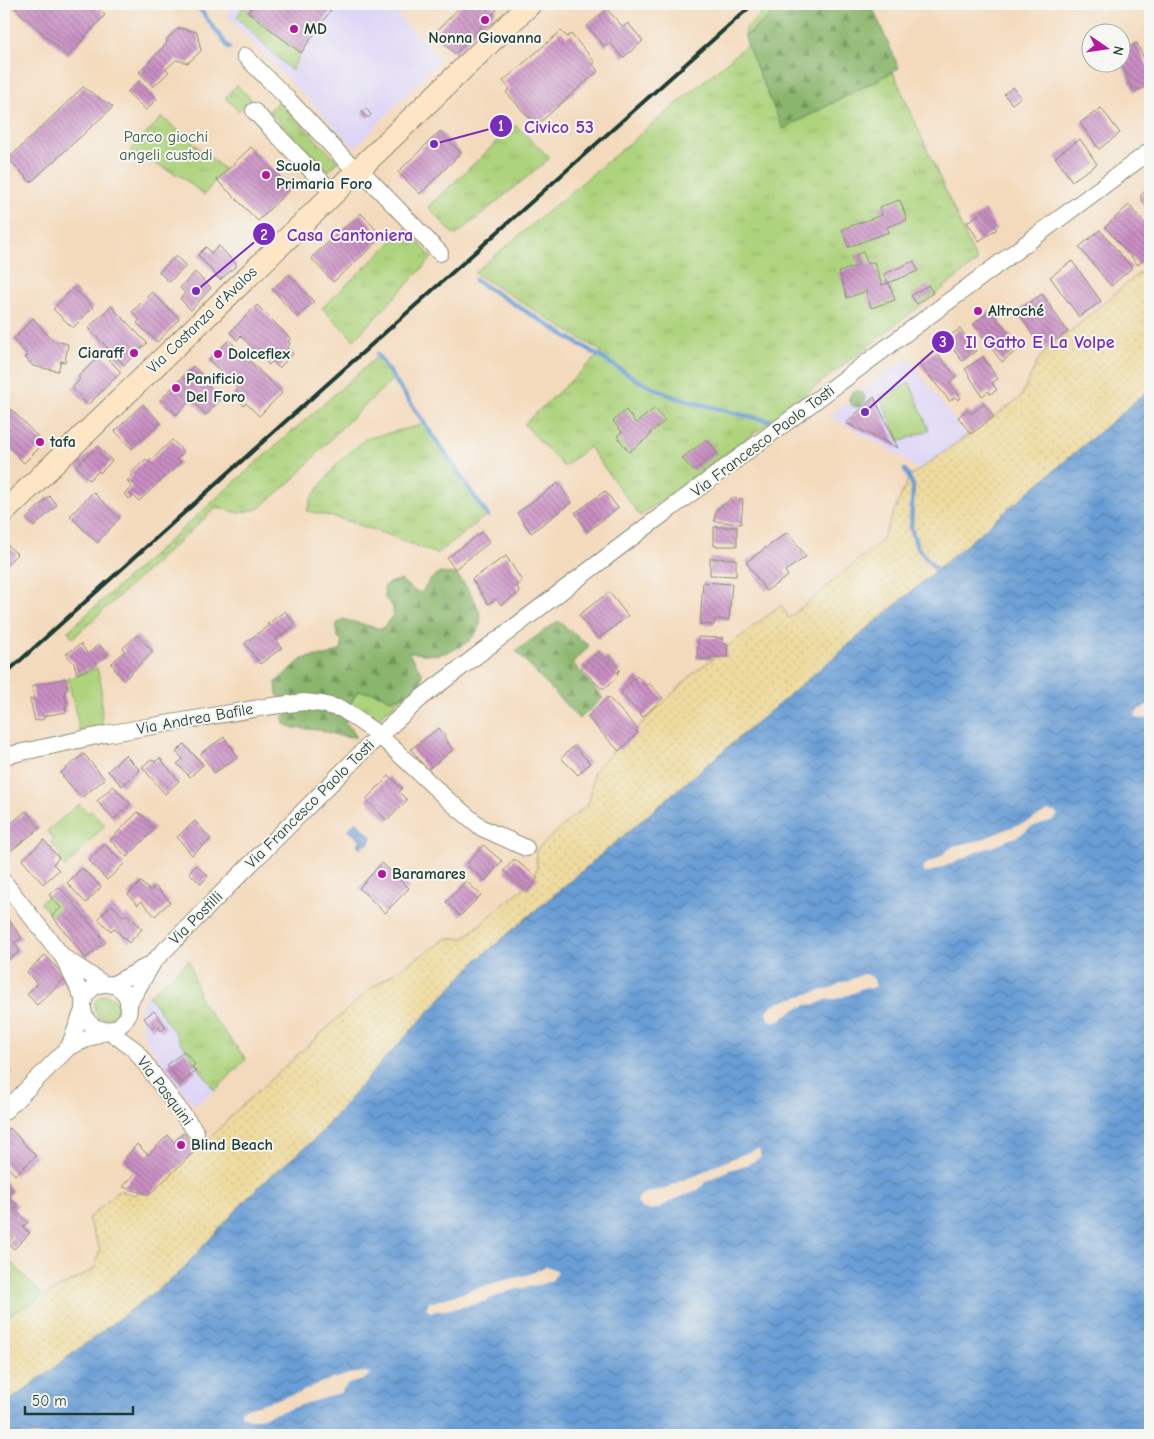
<svg xmlns="http://www.w3.org/2000/svg" width="1154" height="1439" font-family="'Comic Neue',sans-serif">
<style>
.built{fill:#ddd5f6}
.grass{fill:url(#grass-tufts);stroke:#668858}
.forest{fill:url(#forest-firs);stroke:#547950}
.sand{fill:url(#sand-dots);stroke:#868c69}
.garden{fill:#aed37d;stroke:#668858}
.water{fill:url(#water-waves);stroke:#446d84}
.pier{fill:#f4dabc}
.lines{fill:none;stroke-linecap:round;stroke-linejoin:round}
.stream{stroke:#699dd5;stroke-width:4.5}
.building{fill:url(#building-back-hatch)}
.minor-casing{stroke:#8a8c78;stroke-width:18}
.secondary-casing{stroke:#8a8c78;stroke-width:24}
.minor{stroke:#fff;stroke-width:16}
.secondary{stroke:#fde5c5;stroke-width:22}
.rail{stroke:#1f3d34;stroke-width:4}
.poi-dot{fill:#b5179e;stroke:#f6f6f2;stroke-width:2}
.labels{text-anchor:middle;dominant-baseline:central;stroke-width:4;stroke-linejoin:round;paint-order:stroke}
.poi-label{font-size:16px;font-weight:bold;fill:#1f3d34;stroke:#f6f6f2;text-anchor:start}
.park-label{font-size:16px;fill:#3c5b43;stroke:#f6f6f2}
.street-label{font-size:16px;fill:#1f3d34;stroke:#f6f6f2}
.leader{fill:none;stroke:#7b2cbf;stroke-width:2}
.callout-dot{fill:#7b2cbf;stroke:#f6f6f2;stroke-width:2}
.mark-label{font-size:15px;text-anchor:middle;font-weight:bold;fill:#fff}
.callout-label{font-size:18px;text-anchor:middle;font-weight:bold;fill:#7b2cbf;stroke:#f6f6f2;stroke-width:4;stroke-linejoin:round;paint-order:stroke}
</style>
<defs>
<pattern id="grass-tufts" width="24" height="20" patternUnits="userSpaceOnUse" patternTransform="scale(1.25)"><rect width="24" height="20" fill="#aed37d"/><path d="M3 7l-1-3M5 7V3M7 7l1-3M15 17l-1-3M17 17v-4M19 17l1-3" fill="none" stroke="#95b66d"/></pattern>
<pattern id="forest-firs" width="22" height="20" patternUnits="userSpaceOnUse" patternTransform="scale(1.25)"><rect width="22" height="20" fill="#8ab56c"/><path d="M5 1l3.5 6h-7zM16 11l3.5 6h-7z" fill="#70945a"/></pattern>
<pattern id="sand-dots" width="8" height="8" patternUnits="userSpaceOnUse" patternTransform="scale(1.25)"><rect width="8" height="8" fill="#eeda9e"/><path d="M2 2h.1M6 6h.1" fill="none" stroke="#ccbc89" stroke-width="1.8" stroke-linecap="round"/></pattern>
<pattern id="water-waves" width="16" height="10" patternUnits="userSpaceOnUse" patternTransform="scale(1.25)"><rect width="16" height="10" fill="#699dd5"/><path d="M0 5q4-4 8 0t8 0" fill="none" stroke="#5681ae"/></pattern>
<pattern id="building-back-hatch" width="6" height="6" patternUnits="userSpaceOnUse" patternTransform="scale(1.25)"><rect width="6" height="6" fill="#c98ec3"/><path d="M-1 5l2 2M0 0l6 6M5-1l2 2" fill="none" stroke="#a3759f"/></pattern>
</defs>
<rect width="100%" height="100%" fill="#f6f6f2"/>
<filter id="ink" filterUnits="userSpaceOnUse"><feTurbulence type="fractalNoise" baseFrequency=".02" numOctaves="2"/><feDisplacementMap in="SourceGraphic" scale="10" xChannelSelector="R" yChannelSelector="G"/><feConvolveMatrix kernelMatrix="1 2 1 2 8 2 1 2 1" color-interpolation-filters="sRGB"/></filter>
<filter id="wash" filterUnits="userSpaceOnUse"><feTurbulence type="fractalNoise" baseFrequency=".0096" numOctaves="4" result="noise"/><feDisplacementMap in="SourceGraphic" scale="20" xChannelSelector="R" yChannelSelector="G"/><feGaussianBlur stdDeviation="1.12" result="paint"/><feColorMatrix in="noise" values="0 0 0 0 0 0 0 0 0 0 0 0 0 0 0 0 0 1.4 0 .05"/><feComposite in="paint" operator="in"/></filter>
<g filter="url(#wash)">
<rect width="100%" height="100%" fill="#f4dabc"/>
<!-- built -->
<path class="built" d="M233,4H401L396,13L440,59L355,148L226,15Z
M908,357L966,436L919,470L895,453L829,416Z
M147,993L215,1091L194,1106L149,1045L142,1028L140,1010Z"/>
<!-- grass -->
<path class="grass" d="M772,4H784L745,36L744,30Z
M244,6L249,10L248,12L250,14L301,53L291,71L237,17Z
M747,45L783,129L893,72L977,262L771,421L640,516L589,447L564,467L524,424L602,352L474,273Z
M237,85L251,99L239,111L225,98Z
M278,101L338,162L328,171L269,111Z
M162,117L224,169L204,195L182,177L130,151Z
M515,125L550,158L455,236L428,207Z
M406,228L432,258L354,340L322,308Z
M379,355L395,377L340,429L293,480L258,509L239,513L217,507L73,638L68,631L230,486Z
M425,422L488,514L437,554L388,535L342,519L307,511L312,497L338,463L365,439L417,426Z
M358,691L376,693L391,700L406,695L373,722L349,707Z
M189,960L201,1002L246,1059L215,1091L149,996Z
M94 1007a12 12 0 1 1 24 0a12 12 0 1 1-24 0Z
M7,1258L44,1297L4,1318V1262Z"/>
<!-- forest -->
<path class="forest" d="M784,4H871L899,68L783,129L747,45L745,36Z
M849 399a8 8 0 1 1 16 0a8 8 0 1 1-16 0Z
M438,573L456,574C466,585 476,599 480,614C485,636 457,651 440,654C430,656 418,653 408,652L422,673L421,684L406,695L391,700L376,693L357,691L349,707L345,722L352,729L356,737L339,736L320,730L294,728L284,724L283,717L292,711L283,699L277,695L276,682L302,659L315,656H327L341,650L342,643L337,635V624L342,619L382,629L393,615V607L385,598L384,587L390,582L401,580L413,590L421,593L430,580Z
M558,621L589,646L573,663L603,698L579,719L516,651Z"/>
<!-- sand -->
<path class="sand" d="M1150,264V389L476,961L379,1065L316,1138L255,1190L176,1276L4,1405V1318L94,1269L100,1249L88,1219L119,1190L134,1195L209,1139L237,1110L371,988L446,939L464,938L528,884L537,869L536,850L589,803L594,771L617,747L694,673L781,605L789,618L882,540L909,477L1020,398L1040,357Z"/>
<!-- garden -->
<path class="garden" d="M910,383L929,430L899,442L880,396Z
M97,668L101,684L102,727L80,732L68,679Z
M79,804L88,813L91,811L105,825L65,868L59,860L62,855L50,842L54,839L47,831Z
M49,895L61,908L52,916L40,903Z"/>
<!-- water -->
<path class="water" d="M1150,389V1435H4V1405L176,1276L255,1190L316,1138L379,1065L476,961Z
M356,821L371,836L370,838L372,839L367,845L365,844L360,848L357,845L361,840L348,830Z"/>
<!-- pier -->
<path class="pier" d="M1150,703V718L1139,719L1136,717V712Z
M1048,811L1054,812L1058,815L1053,820L1031,827L1017,837L1006,840L1001,844L978,851L958,861L933,871L926,873L923,870L925,865L938,858L953,846L981,840L1009,828L1030,821Z
M863,974L869,975L873,978L876,986L872,988H862L853,993L836,999H828L816,1004L806,1005L796,1009L786,1015L779,1021L773,1022L769,1019L767,1011L772,1005L797,997L834,987L840,983L848,981Z
M759,1149L761,1157L756,1160L746,1165L729,1170L708,1180L698,1190L673,1200L660,1208L652,1210L645,1209L640,1207L637,1202L639,1197L645,1193L652,1191L665,1189L680,1181L700,1174L710,1168L731,1159L754,1150Z
M547,1266L558,1271L556,1275L551,1281L542,1284L509,1291L483,1302L458,1308L430,1312L426,1308L429,1302L437,1301L501,1281L528,1275Z
M366,1372L371,1374L363,1380L348,1384L340,1393L257,1419H249L241,1415L242,1410L247,1408L299,1393L320,1383L349,1374Z"/>
<g class="lines">
<!-- stream -->
<path class="stream" d="M196,4L229,48
M475,280L641,382L674,397L738,414L771,421
M377,354L488,516
M905,470L913,485L911,528L917,547L936,570"/>
</g>
<g id="blocks">
<!-- building -->
<path class="building" d="M10,4H92L105,15L68,56Z
M254,4H335L301,53L248,12Z
M463,4H490L497,10L455,54L434,34Z
M607,9L623,27L628,23L643,41L623,58L610,42L605,47L587,26Z
M179,28L197,32L201,51L188,63L176,60L166,69L169,72L153,87L139,72L167,43L166,40Z
M561,31L567,37L571,34L595,62L592,64L598,71L537,125L530,117L529,118L506,92L510,89L503,81Z
M1137,43L1150,72V85L1134,92L1121,62L1122,50Z
M139,81L157,99L146,110L127,92Z
M83,87L113,107L31,182L8,159Z
M1013,87L1021,97L1012,104L1004,94Z
M366,108L371,115L368,118L362,112Z
M1101,108L1120,133L1099,149L1080,123Z
M440,131L461,153L420,194L398,172Z
M1080,139L1097,164L1072,181L1055,157Z
M251,147L291,188L258,221L217,180Z
M1150,187V212L1141,199V195Z
M900,200L907,220L887,227L889,232L848,247L842,229L882,215L879,207Z
M1129,205L1150,230V254L1138,265L1105,227Z
M985,210L997,229L979,241L967,222Z
M361,213L383,237L333,282L311,258Z
M1100,230L1132,268L1111,286L1079,247Z
M219,246L237,265L220,280L198,255L206,247L211,253Z
M863,252L868,264L874,262L882,285L889,283L895,300L871,308L866,291L847,298L839,272L859,265L855,255Z
M176,256L186,266L169,282L159,272Z
M914,261L918,271L888,283L884,274Z
M1072,261L1101,301L1079,317L1050,277Z
M195,272L211,288L191,310L180,299L185,293L180,288Z
M289,274L314,302L297,317L272,289Z
M928,285L933,293L917,304L911,296Z
M73,288L93,307L73,328L53,309Z
M152,292L179,319L157,342L137,323L140,320L132,312Z
M1042,294L1068,332L1042,349L1017,311Z
M257,305L291,339L288,341L290,344L287,348L293,354L279,368L272,361L269,365L241,336L237,340L230,332Z
M111,306L147,343L124,365L88,328Z
M991,310L1020,348L1002,362L973,324Z
M33,318L52,340L68,344L65,362L61,361L58,371L33,366L25,357L28,356L13,340Z
M960,329L976,351L962,361L945,339Z
M229,340L282,393L259,416L246,403L244,406L233,395L238,389L209,360Z
M935,351L956,377L949,383L961,398L958,400L955,397L950,401L919,364Z
M102,353L121,372L88,405L72,388L80,379L78,377Z
M983,357L998,379L992,383L997,390L990,394L989,391L982,396L965,369Z
M193,366L211,383L208,385L222,398L206,415L191,400L176,415L160,400Z
M874,397L892,435L898,448L846,423Z
M143,404L161,423L132,449L115,431Z
M984,404L994,417L971,434L958,417L967,410L971,414Z
M655,408L665,421L650,433L651,435L629,452L617,436L622,432L613,421L626,410L636,423Z
M11,409L44,443L24,463L4,442V416Z
M707,439L717,453L693,471L682,458Z
M172,440L184,452L177,459L180,463L139,501L133,496L129,499L124,494L132,487L127,481L133,476L130,474L146,459L149,462Z
M98,446L112,461L100,473L99,471L89,480L76,466Z
M558,483L572,502L531,533L517,513Z
M605,491L618,508L588,531L575,513Z
M93,492L120,518L97,543L70,516Z
M49,496L57,505L34,527L26,519Z
M732,498L743,499L741,524L714,521L716,510Z
M714,527H737V546H714Z
M482,532L490,542L455,569L447,558Z
M788,532L806,557L785,571L788,576L766,591L746,562Z
M4,542L17,554L4,568Z
M506,556L522,581L516,585L520,592L501,605L496,599L488,604L472,579Z
M710,558L736,559V576L710,575Z
M703,582L732,584L729,620L715,619L714,625L700,624Z
M609,592L628,616L598,639L579,615Z
M285,611L295,625L276,639L282,648L260,664L245,643L269,625L267,624Z
M137,635L153,652L124,680L114,669L115,668L111,664L125,651L123,648Z
M698,637L723,638V644H727V657H711V659H697Z
M81,644L88,654L99,644L108,656L96,663L97,665L77,674L74,663L66,654Z
M598,651L605,659L607,657L620,670L617,673L618,675L606,688H601L581,668Z
M637,676L646,686L649,683L663,698L643,717L620,693Z
M66,678L68,690L64,691L67,706H65L66,712L44,716V719L35,721L30,699H34L32,686Z
M608,697L638,729L636,731L638,733L619,751L587,717Z
M439,728L445,736L444,737L453,750L427,770L411,749Z
M224,737L238,757L214,773L201,753Z
M184,744L203,765L190,777L177,764L183,759L176,752Z
M574,746L590,763L578,775L561,758Z
M84,754L105,779L81,798L60,773Z
M125,755L140,770L122,786L108,771Z
M160,758L179,781L165,794L142,767L152,759L155,762Z
M389,776L402,788L399,792L407,800L387,821L366,799Z
M113,786L130,804L114,819L97,801Z
M26,811L40,828L9,852L4,845V829Z
M138,812L155,829L127,857L110,840Z
M195,821L211,839L192,855L177,837Z
M44,840L59,858L53,864L59,870L43,884L22,860Z
M105,844L124,864L107,880L88,860Z
M483,845L502,861L485,881L466,865Z
M514,859L538,878L528,890L504,871Z
M382,863L409,888L385,913L359,888Z
M196,865L208,876L201,884L189,873Z
M82,868L101,887L86,903L67,883Z
M466,881L481,895L460,916L446,902Z
M141,882L150,891L155,886L170,902L155,916L141,901L138,905L128,894Z
M59,887L71,900L106,942L86,958L52,916L61,908L49,895Z
M112,905L124,917L127,914L142,929L129,943L114,928L111,931L98,919Z
M4,913L22,938L14,943L20,951L4,963Z
M45,955L66,978L37,1005L27,994L37,984L27,972Z
M154,1011L166,1027L161,1031L158,1025L152,1029L144,1018Z
M184,1051L195,1064L192,1067L196,1071L181,1083L167,1065Z
M4,1064L12,1072L4,1081Z
M10,1128L36,1156L15,1175L4,1163V1134Z
M184,1133L195,1151L149,1195L123,1187L135,1173L123,1160L137,1144L148,1155L168,1135L174,1142Z
M4,1181L13,1191L8,1196L18,1205L14,1209L28,1222L23,1227L30,1233L14,1249L8,1243L13,1237L5,1229L4,1230Z"/>
</g>
</g>
<g filter="url(#ink)">
<use href="#blocks" fill-opacity="0" stroke="#8a8c78" stroke-width="1"/>
<g class="lines">
<defs>
<path id="minor" d="M245,56L285,96L346,161L366,176L440,253
M254,111L333,193
M4,756L106,734L265,707L304,702L322,704L342,709L379,735L448,800L482,828L526,848
M4,882L63,957L84,1000
M66,959L104,984
M83 1007a23 23 0 1 1 46 0a23 23 0 1 1-46 0Z
M112,985L151,964
M128,1005L154,961L367,747L421,698L642,530L1150,151
M108,1030L135,1050L196,1132
M69,1047L83,1010
M4,1112L69,1047L108,1030"/>
<path id="secondary" d="M4,512L530,4"/>
</defs>
<!-- minor casing -->
<use href="#minor" class="minor-casing"/>
<!-- secondary casing -->
<use href="#secondary" class="secondary-casing"/>
<!-- minor -->
<use href="#minor" class="minor"/>
<!-- secondary -->
<use href="#secondary" class="secondary"/>
<!-- rail -->
<path class="rail" d="M4,675L277,429L753,4"/>
</g>
</g>
<!-- markers -->
<g class="poi-dot">
<circle cx="485" cy="20" r="5"/>
<circle cx="294" cy="29" r="5"/>
<circle cx="266" cy="175" r="5"/>
<circle cx="978" cy="311" r="5"/>
<circle cx="134" cy="353" r="5"/>
<circle cx="218" cy="354" r="5"/>
<circle cx="176" cy="388" r="5"/>
<circle cx="40" cy="442" r="5"/>
<circle cx="382" cy="874" r="5"/>
<circle cx="181" cy="1145" r="5"/>
</g>
<g class="labels">
<!-- poi labels -->
<g class="poi-label">
<text x="304" y="29">MD</text>
<text x="485" y="38" text-anchor="middle">Nonna Giovanna</text>
<text x="276" y="166">Scuola<tspan x="276" dy="18">Primaria Foro</tspan></text>
<text x="988" y="311">Altroché</text>
<text x="124" y="353" text-anchor="end">Ciaraff</text>
<text x="228" y="354">Dolceflex</text>
<text x="186" y="379">Panificio<tspan x="186" dy="18">Del Foro</tspan></text>
<text x="50" y="442">tafa</text>
<text x="392" y="874">Baramares</text>
<text x="191" y="1145">Blind Beach</text>
</g>
<!-- park labels -->
<g class="park-label">
<text x="166" y="137">Parco giochi<tspan x="166" dy="18">angeli custodi</tspan></text>
</g>
<!-- street labels -->
<g class="street-label">
<text transform="translate(202 320) rotate(-44)">Via Costanza d'Avalos</text>
<text transform="translate(763 441) rotate(-37)">Via Francesco Paolo Tosti</text>
<text transform="translate(195 719) rotate(-10)">Via Andrea Bafile</text>
<text transform="translate(310 804) rotate(-45)">Via Francesco Paolo Tosti</text>
<text transform="translate(196 918) rotate(-45)">Via Postilli</text>
<text transform="translate(165 1091) rotate(53)">Via Pasquini</text>
</g>
</g>
<!-- callouts -->
<path class="leader" d="M434 144L501 126M196 291L264 234M865 412L943 342"/>
<g class="callout-dot">
<circle cx="434" cy="144" r="5"/>
<circle cx="196" cy="291" r="5"/>
<circle cx="865" cy="412" r="5"/>
<circle cx="501" cy="126" r="12"/>
<circle cx="264" cy="234" r="12"/>
<circle cx="943" cy="342" r="12"/>
</g>
<g class="mark-label">
<text x="501" y="131">1</text>
<text x="264" y="240">2</text>
<text x="943" y="347">3</text>
</g>
<g class="callout-label">
<text x="559" y="133">Civico 53</text>
<text x="350" y="241">Casa Cantoniera</text>
<text x="1040" y="348">Il Gatto E La Volpe</text>
</g>
<!-- margin -->
<rect width="1154" height="1439" fill="none" stroke="#f6f6f2" stroke-width="20"/>
<!-- north arrow -->
<g transform="translate(1106 48) rotate(103)"><circle r="24" fill="#f6f6f2" stroke="#a0aca6"/>
<path d="M0-4L9 19L0 12L-9 19Z" fill="#b5179e"/>
<text y="-8" font-size="14" font-weight="bold" text-anchor="middle" fill="#1f3d34">N</text>
</g>
<!-- scale -->
<path d="M25 1406v8h108v-8" fill="none" stroke="#1f3d34" stroke-width="2.5"/>
<text x="32" y="1406" font-size="15" fill="#1f3d34" stroke="#f6f6f2" stroke-width="4" paint-order="stroke">50 m</text>
</svg>
